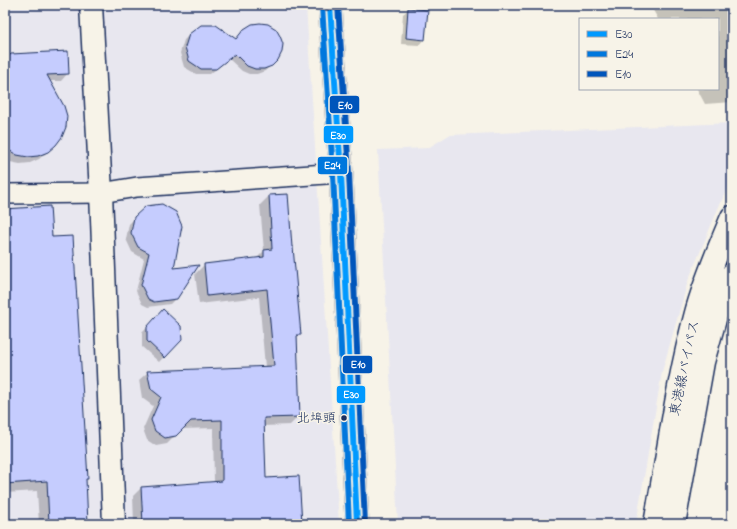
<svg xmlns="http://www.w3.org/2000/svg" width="737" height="529" font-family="'Indie Flower','Klee One',sans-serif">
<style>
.built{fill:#e8e7ef}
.shadow{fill:#0003}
.building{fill:#c5ccfe;stroke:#1b2f5e}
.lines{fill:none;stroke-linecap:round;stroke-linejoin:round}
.street-casing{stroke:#1b2f5e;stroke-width:22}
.secondary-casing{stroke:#1b2f5e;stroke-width:25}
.highway-casing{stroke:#1b2f5e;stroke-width:25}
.street{stroke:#f7f3e8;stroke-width:19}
.secondary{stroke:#f7f3e8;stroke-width:22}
.highway{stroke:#f7f3e8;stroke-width:22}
.bus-1-casing{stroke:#f7f3e8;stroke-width:9}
.bus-2-casing{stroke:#f7f3e8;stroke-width:9}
.bus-3-casing{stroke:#f7f3e8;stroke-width:9}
.bus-1{stroke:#09f;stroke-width:6}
.bus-2{stroke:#07d;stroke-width:6}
.bus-3{stroke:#05b;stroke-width:6}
.bus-dot{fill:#1b2f5e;stroke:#f7f3e8;stroke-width:1.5}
.labels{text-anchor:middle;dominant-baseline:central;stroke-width:3;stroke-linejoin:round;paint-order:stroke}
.bus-label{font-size:13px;fill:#1b2f5e;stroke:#f7f3e8;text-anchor:end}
.street-label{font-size:14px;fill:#1b2f5e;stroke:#f7f3e8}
.line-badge{stroke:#f7f3e8;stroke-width:1.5}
.badge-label{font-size:11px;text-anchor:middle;font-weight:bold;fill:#fff}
</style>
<rect width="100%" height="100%" fill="#f7f3e8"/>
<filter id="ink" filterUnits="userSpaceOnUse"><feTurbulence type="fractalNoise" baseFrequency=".025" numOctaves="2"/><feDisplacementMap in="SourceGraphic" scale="8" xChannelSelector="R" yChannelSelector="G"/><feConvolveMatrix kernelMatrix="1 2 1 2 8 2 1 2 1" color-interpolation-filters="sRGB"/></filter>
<g filter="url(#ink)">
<!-- built -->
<path class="built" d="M5,5H306L339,524H5Z
M732,123V181L720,204L688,281L662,372L636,524H398L378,150L428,148L449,135Z"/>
<!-- shadow -->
<path class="shadow" d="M650,5H732V102L705,104L697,89H718V19H658Z
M409,9L424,39L419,45L401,44L403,14Z
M245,29L271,65L265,71L257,74H249L242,71L229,59L210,74H196L184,67L180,53L184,40L190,34L235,40Z
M5,61L68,73L61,81H49L56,145L39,159L30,163L20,164L5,161Z
M287,195L291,248L300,334L296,339L299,416L290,425L263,426L265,480L301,524H134L133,496L141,488L214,483L213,428L182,429L167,444L156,446L147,440L143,429L153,406L142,398L139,380L148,372L265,367L259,297L199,304L195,274L204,265L256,259L264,251L260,205L269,196Z
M146,207L172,269L176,298L170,304L148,307L142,304L136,291L144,259L132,252L126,239L129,224Z
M5,210L51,238L85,480L87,524H39L37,491L5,493Z
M158,316L181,339L159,362L142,347V333Z"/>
<!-- building -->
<path class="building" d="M408,8L428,10L425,40L406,38Z
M260,23L268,24L276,29L280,36L283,44L282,52L278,60L272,66L264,69H255L247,66L235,54L216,69H201L189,61L185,47L189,34L201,25H216L236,39L244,29L252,24Z
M68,51L69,74L47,75L64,106L67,116L66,127L62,137L56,145L48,152L38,156L28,157L17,155L5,148V60L11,54Z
M288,194L292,247H293L301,335H297L300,417L264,418L266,478L299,476L302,524H143L141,487L222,481V420L191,421L176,436L165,438L155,431L151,420L161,397L151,389L147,371L274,366L267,289L207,296L204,264L264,257V250L272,249L269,195Z
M162,204L176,212L182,226L174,268L199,265L177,299L154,302L148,299L141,285L149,253L138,247L131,233L134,217L146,206Z
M50,206L52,237L73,236L88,479H86L88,524H49L47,481L5,484V209Z
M163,309L181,326L182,340L165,358L147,341V327Z"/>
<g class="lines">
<defs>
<path id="street" d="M5,194L101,193L137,187L341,173"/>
<path id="secondary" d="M91,5L101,193L114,524"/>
<path id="highway" d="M330,5L341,173L357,524
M655,524C668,454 677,382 696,313C705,280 719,248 732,217
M674,524L703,362L717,312L732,274"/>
</defs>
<!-- street casing -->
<use href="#street" class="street-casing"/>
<!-- secondary casing -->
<use href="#secondary" class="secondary-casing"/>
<!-- highway casing -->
<use href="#highway" class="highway-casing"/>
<!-- street -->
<use href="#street" class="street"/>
<!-- secondary -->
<use href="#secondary" class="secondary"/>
<!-- highway -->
<use href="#highway" class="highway"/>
<defs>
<path id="bus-1" d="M330,5L341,173L357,524"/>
<path id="bus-2" d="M322,6L333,173L349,524"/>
<path id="bus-3" d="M338,5L349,173L365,524"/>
</defs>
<!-- bus-1 casing -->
<use href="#bus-1" class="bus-1-casing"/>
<!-- bus-2 casing -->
<use href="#bus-2" class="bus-2-casing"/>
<!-- bus-3 casing -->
<use href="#bus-3" class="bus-3-casing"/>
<!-- bus-1 -->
<use href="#bus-1" class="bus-1"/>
<!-- bus-2 -->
<use href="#bus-2" class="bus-2"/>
<!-- bus-3 -->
<use href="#bus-3" class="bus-3"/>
</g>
</g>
<!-- markers -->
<circle class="bus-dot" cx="344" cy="418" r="3.5"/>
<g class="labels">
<!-- bus labels -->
<g class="bus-label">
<text x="336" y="418">北埠頭</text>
</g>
<!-- street labels -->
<g class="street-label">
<text transform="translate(685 368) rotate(-78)">東港線バイパス</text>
</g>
</g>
<g class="line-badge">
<rect x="329" y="95" width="31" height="19" rx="4" fill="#05b"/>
<rect x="323" y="125" width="31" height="19" rx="4" fill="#09f"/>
<rect x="317" y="156" width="31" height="19" rx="4" fill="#07d"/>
<rect x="342" y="355" width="31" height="19" rx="4" fill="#05b"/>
<rect x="336" y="385" width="30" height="19" rx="4" fill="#09f"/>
</g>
<g class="badge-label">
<text x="345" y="109">E10</text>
<text x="338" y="139">E30</text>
<text x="332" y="169">E24</text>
<text x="358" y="368">E10</text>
<text x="351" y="398">E30</text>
</g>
<!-- margin -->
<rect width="737" height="529" fill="none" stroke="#f7f3e8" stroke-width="20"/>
<rect x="10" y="10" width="717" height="509" fill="none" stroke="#1b2f5e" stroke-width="1.5" filter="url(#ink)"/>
<!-- legend -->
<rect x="579" y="18" width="140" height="72" fill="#f7f3e8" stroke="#9fa5b1"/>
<rect x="587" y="31" width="20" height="6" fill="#0099ff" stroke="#9fa5b1"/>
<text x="615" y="38" font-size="12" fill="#1b2f5e">E30</text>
<rect x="587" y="51" width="20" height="6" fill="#0077dd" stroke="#9fa5b1"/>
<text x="615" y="58" font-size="12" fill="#1b2f5e">E24</text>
<rect x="587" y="71" width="20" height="6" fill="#0055bb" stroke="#9fa5b1"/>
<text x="615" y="78" font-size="12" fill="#1b2f5e">E10</text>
</svg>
